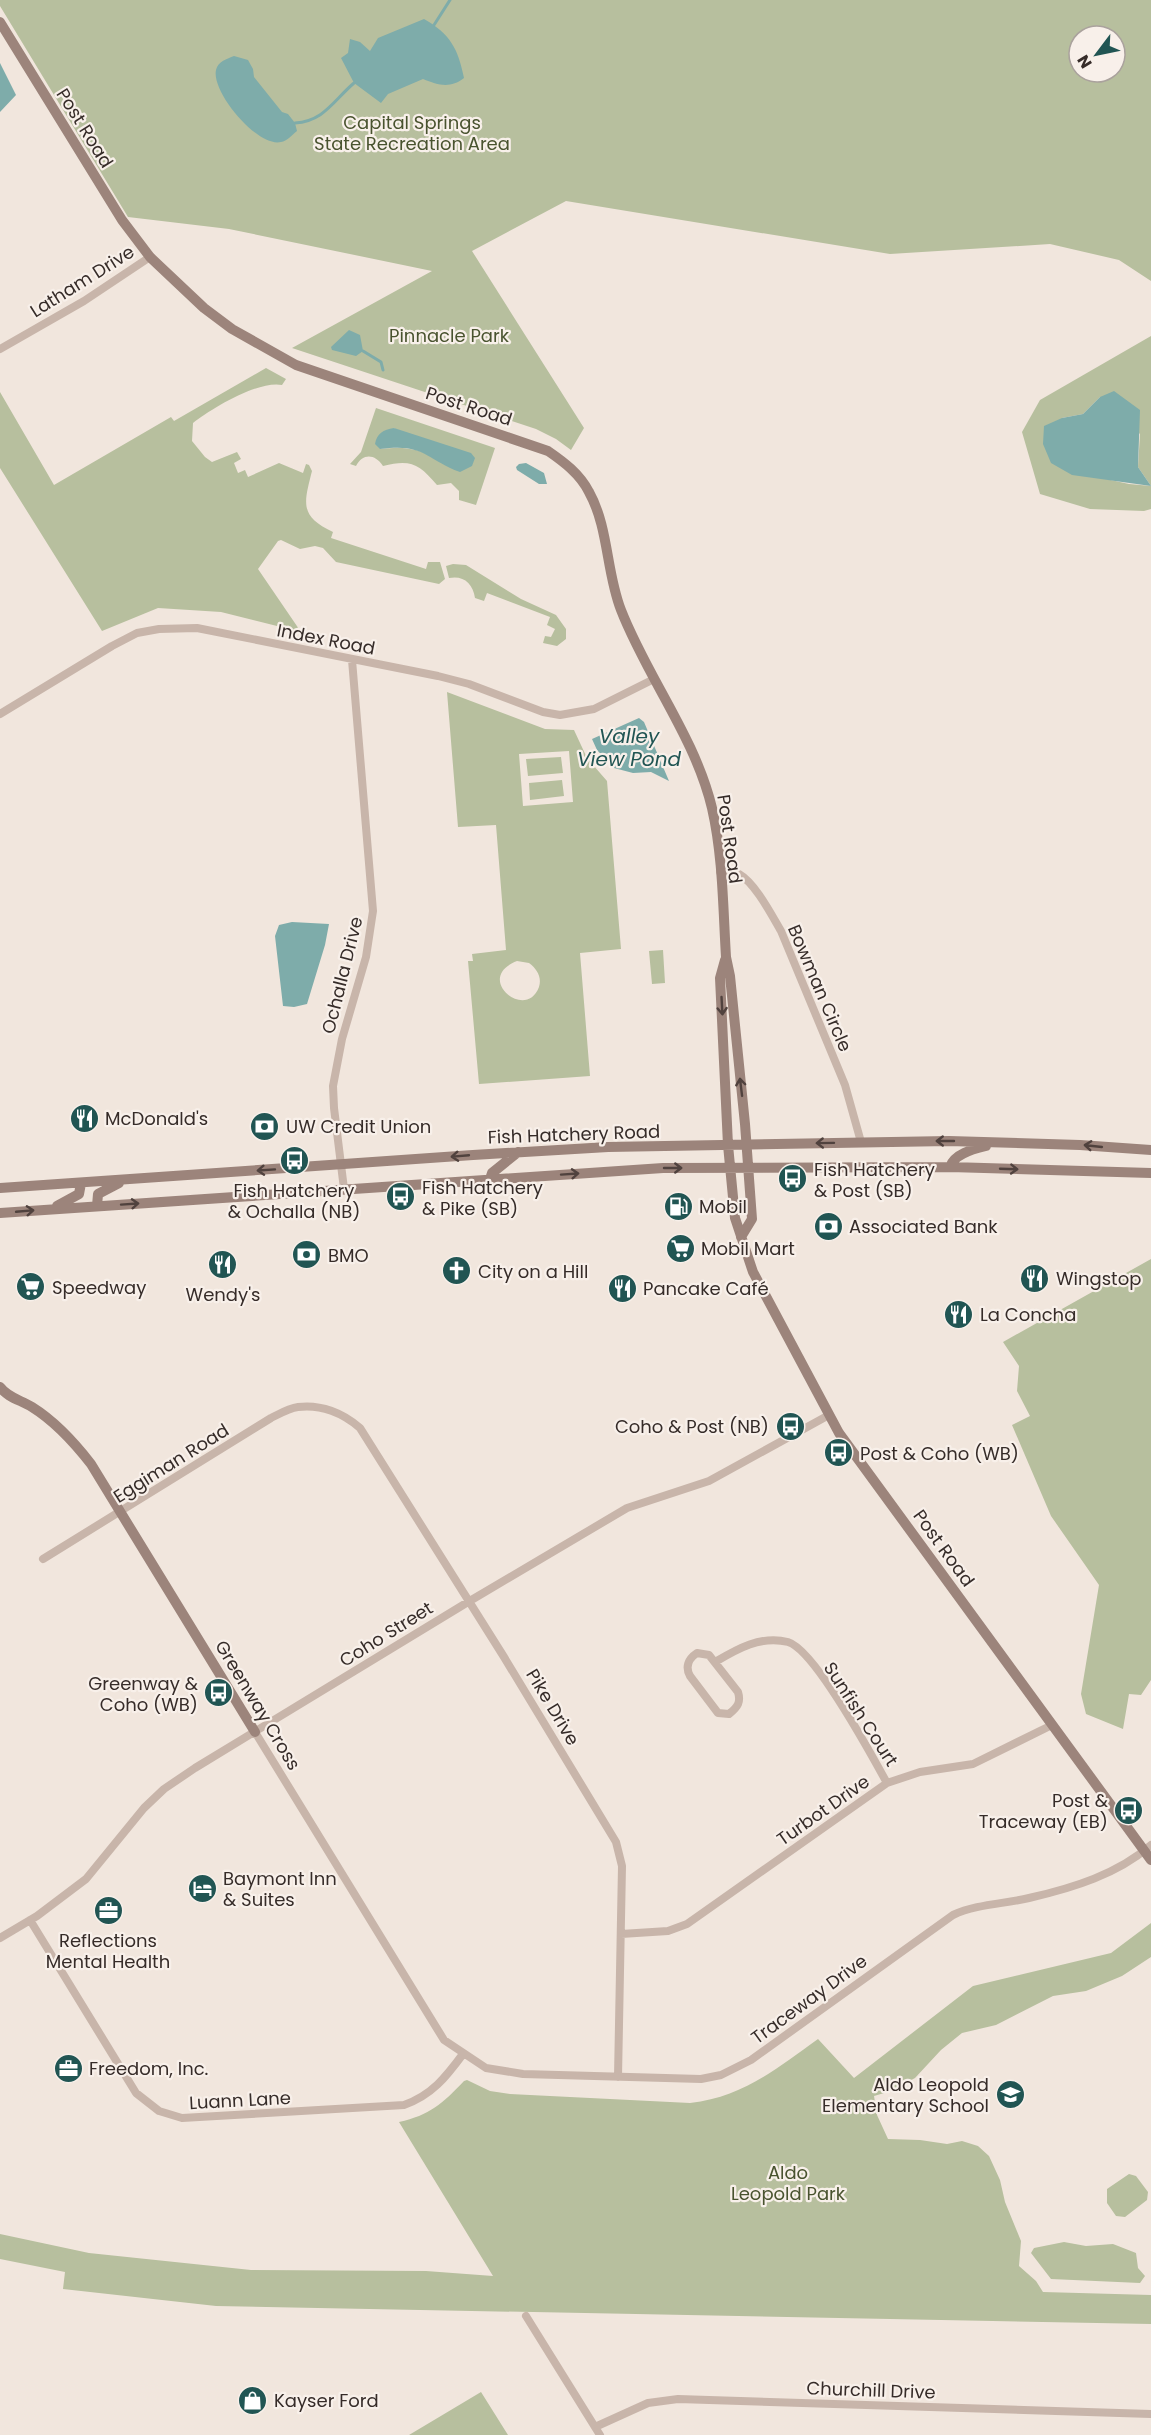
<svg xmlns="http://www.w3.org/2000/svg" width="1151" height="2435" font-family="Poppins,sans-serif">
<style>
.green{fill:#b7bf9e;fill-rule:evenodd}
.water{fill:#7eacaa}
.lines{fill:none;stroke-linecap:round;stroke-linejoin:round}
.stream{stroke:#7eacaa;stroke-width:3}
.street{stroke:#c8b5aa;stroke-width:8}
.secondary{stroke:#9c847b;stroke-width:10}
.oneway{stroke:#50423e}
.labels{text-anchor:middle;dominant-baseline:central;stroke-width:4.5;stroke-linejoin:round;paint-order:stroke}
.park-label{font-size:18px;fill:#49532f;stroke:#f8f0ea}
.street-label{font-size:18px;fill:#362c29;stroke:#f8f0ea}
.poi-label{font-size:18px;fill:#362c29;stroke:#f8f0ea;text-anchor:start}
.water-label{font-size:20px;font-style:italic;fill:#215553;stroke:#f8f0ea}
</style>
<rect width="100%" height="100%" fill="#f1e6dd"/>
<!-- green -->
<path class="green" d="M0,0H1151V281L1119,260L1050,244L890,254L566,201L472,251L584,428L571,450L556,439L536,429L292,348L432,271L229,229L128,217L0,6ZM1079,36H1115V72H1079Z
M1151,336V509L1144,511L1090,509L1040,494L1022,432L1040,400ZM1100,397L1140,434L1138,467L1151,486L1129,484L1106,479L1062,418L1083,414Z
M266,368L286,379L282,385C259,380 211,409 193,423L192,441L205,457L212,462L237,452L241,459L234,463L238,473L245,470L248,477L279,463L303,473L306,464L309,465L312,471C304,503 299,516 333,532L331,538L426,569L428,562H440L445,579L439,584L336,562L323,548L315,546L300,549L281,540L278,541L258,569L301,632L221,612L158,608L102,631L0,468V392L54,485L171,417L174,421Z
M376,408L495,448L476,505L459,500V491L451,483L437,485C419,464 411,459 383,466C375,454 363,453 356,466L350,464L361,452ZM394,428L435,458C416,447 401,447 380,449Z
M453,564L466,565L521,599L556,615L566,629V639L557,646L543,643L545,636L551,637L555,629L547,625L550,617L487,593L484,601L475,598C473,583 463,575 449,578L446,566Z
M447,692L545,729L574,730L587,758L607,781L621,949L580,953L590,1076L479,1084L468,961H473L472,954L506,950L496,825L458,827ZM569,751L573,802L523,806L519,754ZM517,961L529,963C537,969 542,977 539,987C526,1022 473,978 517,961Z
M561,757L563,773L528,776L526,759Z
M562,780L564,796L530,800L529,783Z
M663,950L665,983L652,984L649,951Z
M1151,1259V1680L1141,1695L1129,1694L1123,1729L1086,1714L1081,1694L1099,1585L1051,1516L1012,1425L1030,1416L1017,1391L1019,1366L1003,1342Z
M1151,1923V1957L1122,1976L1086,1991L1053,1996L996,2025L962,2033L941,2050L915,2078L891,2091L874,2096L877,2115L888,2139L920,2140L947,2144L962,2141L978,2146L989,2156L1000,2180L1005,2202L1021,2241L1019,2266L1036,2281L1043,2292L1151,2295V2324L216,2306L63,2289L65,2272L0,2259V2234L89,2253L251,2270L426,2271L493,2276L399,2122C430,2115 442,2104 464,2081L467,2080L490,2091L510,2094L690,2103C743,2097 776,2069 818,2039L854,2078L973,1986L1111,1953Z
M1129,2174L1136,2176L1148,2192L1147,2200L1125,2217L1116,2216L1107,2203V2189Z
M1064,2242L1086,2246L1113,2244L1136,2253L1138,2268L1145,2276L1140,2283L1051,2279L1031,2253L1034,2248Z
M481,2392L508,2435H409Z"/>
<!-- water -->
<path class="water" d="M424,19C450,34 458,48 464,78C450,89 438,85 423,79L388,94L381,103L354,83L341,58L348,53L350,39L360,42L370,51L378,38Z
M234,56L248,60L253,69L254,77L282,112L288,114L295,123L297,131C292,135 287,141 281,142C258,148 211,92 216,70C218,61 227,59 234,56Z
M0,63L16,95L0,112Z
M349,330L360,335L363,351L356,356L332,350L331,347Z
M1114,391L1140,410L1138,467L1151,486L1072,475L1051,463L1043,444L1044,426L1062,418L1083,414L1100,397Z
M394,428L471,453L475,458L472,466L460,472C424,458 424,443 380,449L375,444C377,433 383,430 394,428Z
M526,463L544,473L547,484H539L517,470L516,467L519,464Z
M639,718L644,722L669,781L651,772L633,773L614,768L597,750L592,739Z
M292,922L329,924L325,945L307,1004L294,1007L283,1006L275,936L279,925Z"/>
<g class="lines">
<!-- stream -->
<path class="stream" d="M434,25L450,0
M295,123C324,121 333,101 354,83
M363,351L381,362L383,370"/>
<!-- street -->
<path class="street" d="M0,349L84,301L150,257
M0,714L112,646L137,633L159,629L197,628L438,676L469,684L543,712L560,715L594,709L654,679
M720,872C727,871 733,870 739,874C755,883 771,914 781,931L845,1085L861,1142
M344,1189L334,1108L333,1086L342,1039L366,957L373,911L352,660
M43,1559L271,1418C279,1414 289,1408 298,1407C321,1404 343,1413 360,1428L504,1657L616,1842L622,1866L618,2077
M697,1653L709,1655L738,1692C741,1702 738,1707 729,1714L718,1713L690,1676C685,1667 688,1659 697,1653Z
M715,1662C737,1649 761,1635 788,1642C815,1650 872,1756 887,1783
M255,1732L444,2040L486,2068L523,2074L701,2079L721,2075L751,2060L953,1915C977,1904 1004,1904 1029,1898C1073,1888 1118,1874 1151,1845
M30,1920L136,2093L159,2111L182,2118L404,2105C432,2095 446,2077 463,2054
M621,1934L668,1931L687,1924L887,1783L920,1772L973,1764L1052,1725
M0,1938L37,1916L86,1879L144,1808L164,1789L195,1768L468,1602L627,1508L709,1481L829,1415
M526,2316L600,2435
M595,2427L648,2403L678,2399L1151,2414"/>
<!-- secondary -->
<path class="secondary" d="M0,22L122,220L150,257L204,308L232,329L296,365L548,451C564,462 580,474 589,492C609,528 606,572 621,610C647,677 695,737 712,808C723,856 723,908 726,957L730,976L745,1124L752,1219L741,1237
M725,960L720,978L728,1145L735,1218L753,1272L839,1433L1151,1860
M950,1167C954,1154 973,1149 986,1146
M490,1179L492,1173L518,1152
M0,1188L473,1155L608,1147L949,1141L1080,1145L1151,1150
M57,1206L79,1194L81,1183
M97,1206L98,1194L119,1183
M0,1213L663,1168L950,1167L1151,1173
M0,1387C8,1398 21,1400 32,1407C56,1422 74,1442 91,1464L255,1732"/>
</g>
<!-- one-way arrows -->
<defs><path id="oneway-shaft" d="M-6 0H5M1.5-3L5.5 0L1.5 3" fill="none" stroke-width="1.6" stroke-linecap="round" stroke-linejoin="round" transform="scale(1.5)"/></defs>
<g class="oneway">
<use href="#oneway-shaft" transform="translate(722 1006) rotate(87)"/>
<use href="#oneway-shaft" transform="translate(741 1087) rotate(-97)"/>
<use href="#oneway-shaft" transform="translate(945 1141) rotate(-180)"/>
<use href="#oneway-shaft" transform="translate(825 1143) rotate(179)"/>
<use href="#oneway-shaft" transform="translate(1093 1146) rotate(-174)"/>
<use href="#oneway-shaft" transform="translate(460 1156) rotate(175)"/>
<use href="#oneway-shaft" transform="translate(673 1168)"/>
<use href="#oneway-shaft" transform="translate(1009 1169) rotate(2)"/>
<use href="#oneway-shaft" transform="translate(266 1170) rotate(176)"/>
<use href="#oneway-shaft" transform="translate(570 1174) rotate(-4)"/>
<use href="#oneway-shaft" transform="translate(130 1204) rotate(-4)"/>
<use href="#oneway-shaft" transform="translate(25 1211) rotate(-5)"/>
</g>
<!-- icons -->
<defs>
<symbol id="restaurant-disc" viewBox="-11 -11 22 22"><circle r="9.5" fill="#215553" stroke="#f8f0ea"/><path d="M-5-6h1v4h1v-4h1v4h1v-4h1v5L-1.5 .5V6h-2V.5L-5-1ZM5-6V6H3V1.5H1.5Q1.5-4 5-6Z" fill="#fff"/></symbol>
<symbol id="bank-disc" viewBox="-11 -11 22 22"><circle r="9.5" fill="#215553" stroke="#f8f0ea"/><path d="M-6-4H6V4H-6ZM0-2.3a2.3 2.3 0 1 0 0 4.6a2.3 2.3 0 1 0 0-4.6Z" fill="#fff"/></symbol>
<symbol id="bus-disc" viewBox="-11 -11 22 22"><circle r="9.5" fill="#215553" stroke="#f8f0ea"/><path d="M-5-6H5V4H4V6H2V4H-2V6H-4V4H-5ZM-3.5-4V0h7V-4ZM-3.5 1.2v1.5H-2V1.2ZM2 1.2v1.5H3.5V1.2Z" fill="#fff"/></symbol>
<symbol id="fuel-disc" viewBox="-11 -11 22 22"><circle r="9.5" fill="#215553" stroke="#f8f0ea"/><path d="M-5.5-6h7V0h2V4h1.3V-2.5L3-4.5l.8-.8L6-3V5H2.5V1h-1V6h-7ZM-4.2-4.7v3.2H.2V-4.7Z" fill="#fff"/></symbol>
<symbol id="supermarket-disc" viewBox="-11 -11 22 22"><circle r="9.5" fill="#215553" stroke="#f8f0ea"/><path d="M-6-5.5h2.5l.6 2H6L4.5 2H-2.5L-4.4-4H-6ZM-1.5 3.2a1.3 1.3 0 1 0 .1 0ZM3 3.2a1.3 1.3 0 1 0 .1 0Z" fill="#fff"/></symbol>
<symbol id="church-disc" viewBox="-11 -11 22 22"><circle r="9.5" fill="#215553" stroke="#f8f0ea"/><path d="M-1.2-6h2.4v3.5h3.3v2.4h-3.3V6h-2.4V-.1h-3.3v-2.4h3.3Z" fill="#fff"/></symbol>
<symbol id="hotel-disc" viewBox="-11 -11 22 22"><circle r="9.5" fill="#215553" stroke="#f8f0ea"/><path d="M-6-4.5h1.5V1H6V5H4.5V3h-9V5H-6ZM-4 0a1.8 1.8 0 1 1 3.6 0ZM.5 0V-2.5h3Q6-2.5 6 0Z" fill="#fff"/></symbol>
<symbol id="office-disc" viewBox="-11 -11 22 22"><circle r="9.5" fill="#215553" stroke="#f8f0ea"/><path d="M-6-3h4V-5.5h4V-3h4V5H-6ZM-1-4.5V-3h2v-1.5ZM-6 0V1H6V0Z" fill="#fff"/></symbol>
<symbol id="school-disc" viewBox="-11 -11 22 22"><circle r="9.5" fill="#215553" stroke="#f8f0ea"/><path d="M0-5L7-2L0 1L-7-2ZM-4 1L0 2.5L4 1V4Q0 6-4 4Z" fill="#fff"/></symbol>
<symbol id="shop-disc" viewBox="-11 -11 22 22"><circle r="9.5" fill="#215553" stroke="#f8f0ea"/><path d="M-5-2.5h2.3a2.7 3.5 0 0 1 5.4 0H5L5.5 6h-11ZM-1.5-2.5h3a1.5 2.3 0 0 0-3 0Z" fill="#fff"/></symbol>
</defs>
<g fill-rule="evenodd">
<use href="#restaurant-disc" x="68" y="1102" width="33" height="33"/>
<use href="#bank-disc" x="248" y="1110" width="33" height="33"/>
<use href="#bus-disc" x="278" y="1144" width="33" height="33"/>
<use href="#bus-disc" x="776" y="1162" width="33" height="33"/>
<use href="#bus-disc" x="384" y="1180" width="33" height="33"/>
<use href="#fuel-disc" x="662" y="1190" width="33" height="33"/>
<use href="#bank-disc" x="812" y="1210" width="33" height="33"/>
<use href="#supermarket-disc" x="664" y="1232" width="33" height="33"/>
<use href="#bank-disc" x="290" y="1238" width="33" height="33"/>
<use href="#restaurant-disc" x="206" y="1248" width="33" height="33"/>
<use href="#church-disc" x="440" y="1254" width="33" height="33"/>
<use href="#restaurant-disc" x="1018" y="1262" width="33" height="33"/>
<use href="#supermarket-disc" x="14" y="1270" width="33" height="33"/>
<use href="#restaurant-disc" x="606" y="1272" width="33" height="33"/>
<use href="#restaurant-disc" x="942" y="1298" width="33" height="33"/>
<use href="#bus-disc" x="774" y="1410" width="33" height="33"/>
<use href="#bus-disc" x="822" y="1436" width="33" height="33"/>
<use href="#bus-disc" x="202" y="1676" width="33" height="33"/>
<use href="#bus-disc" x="1112" y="1794" width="33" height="33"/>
<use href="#hotel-disc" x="186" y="1872" width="33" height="33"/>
<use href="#office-disc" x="92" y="1894" width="33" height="33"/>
<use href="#office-disc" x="52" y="2052" width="33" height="33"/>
<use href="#school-disc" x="994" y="2078" width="33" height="33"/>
<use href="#shop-disc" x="236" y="2384" width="33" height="33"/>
</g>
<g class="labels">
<!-- park labels -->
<g class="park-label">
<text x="412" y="122">Capital Springs<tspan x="412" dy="21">State Recreation Area</tspan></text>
<text x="449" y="335">Pinnacle Park</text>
<text x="788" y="2172">Aldo<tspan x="788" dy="21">Leopold Park</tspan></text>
</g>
<!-- street labels -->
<g class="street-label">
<text transform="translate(85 128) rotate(58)">Post Road</text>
<text transform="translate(82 281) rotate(-32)">Latham Drive</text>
<text transform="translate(469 406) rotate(18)">Post Road</text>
<text transform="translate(326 639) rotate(11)">Index Road</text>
<text transform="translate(730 839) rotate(82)">Post Road</text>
<text transform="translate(342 975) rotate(-76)">Ochalla Drive</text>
<text transform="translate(820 988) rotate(67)">Bowman Circle</text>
<text transform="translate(574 1134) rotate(-2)">Fish Hatchery Road</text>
<text transform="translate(171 1463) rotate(-32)">Eggiman Road</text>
<text transform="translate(944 1548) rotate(54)">Post Road</text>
<text transform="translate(386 1634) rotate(-32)">Coho Street</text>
<text transform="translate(258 1705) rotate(59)">Greenway Cross</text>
<text transform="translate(553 1707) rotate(59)">Pike Drive</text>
<text transform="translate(861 1714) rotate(57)">Sunfish Court</text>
<text transform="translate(823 1810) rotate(-35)">Turbot Drive</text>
<text transform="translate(809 1999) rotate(-36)">Traceway Drive</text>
<text transform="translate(240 2100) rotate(-3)">Luann Lane</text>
<text transform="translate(871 2390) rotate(2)">Churchill Drive</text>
</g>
<!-- poi labels -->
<g class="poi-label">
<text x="105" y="1118">McDonald's</text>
<text x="286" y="1126">UW Credit Union</text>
<text x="814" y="1169">Fish Hatchery<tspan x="814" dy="21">&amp; Post (SB)</tspan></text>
<text x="422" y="1187">Fish Hatchery<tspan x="422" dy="21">&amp; Pike (SB)</tspan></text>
<text x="294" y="1190" text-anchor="middle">Fish Hatchery<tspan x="294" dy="21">&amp; Ochalla (NB)</tspan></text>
<text x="699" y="1206">Mobil</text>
<text x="849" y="1226">Associated Bank</text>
<text x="701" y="1248">Mobil Mart</text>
<text x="328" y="1255">BMO</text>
<text x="478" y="1271">City on a Hill</text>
<text x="1056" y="1278">Wingstop</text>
<text x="52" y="1287">Speedway</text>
<text x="643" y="1288">Pancake Café</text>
<text x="223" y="1294" text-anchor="middle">Wendy's</text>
<text x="980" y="1314">La Concha</text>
<text x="769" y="1426" text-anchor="end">Coho &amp; Post (NB)</text>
<text x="860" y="1453">Post &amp; Coho (WB)</text>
<text x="198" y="1683" text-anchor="end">Greenway &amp;<tspan x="198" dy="21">Coho (WB)</tspan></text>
<text x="1108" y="1800" text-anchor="end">Post &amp;<tspan x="1108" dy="21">Traceway (EB)</tspan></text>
<text x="223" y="1878">Baymont Inn<tspan x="223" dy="21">&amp; Suites</tspan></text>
<text x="108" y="1940" text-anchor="middle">Reflections<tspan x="108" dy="21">Mental Health</tspan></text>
<text x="89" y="2068">Freedom, Inc.</text>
<text x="989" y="2084" text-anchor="end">Aldo Leopold<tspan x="989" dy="21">Elementary School</tspan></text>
<text x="274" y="2400">Kayser Ford</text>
</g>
<!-- water labels -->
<g class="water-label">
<text x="629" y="736">Valley<tspan x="629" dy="23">View Pond</tspan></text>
</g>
</g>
<!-- north arrow -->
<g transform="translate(1097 54) rotate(238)"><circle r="28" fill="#f8f0ea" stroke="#aaa29d" stroke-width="1.5"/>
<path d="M0-4.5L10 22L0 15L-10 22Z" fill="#215553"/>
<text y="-9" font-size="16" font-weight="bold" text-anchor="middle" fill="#362c29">N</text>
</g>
</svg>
